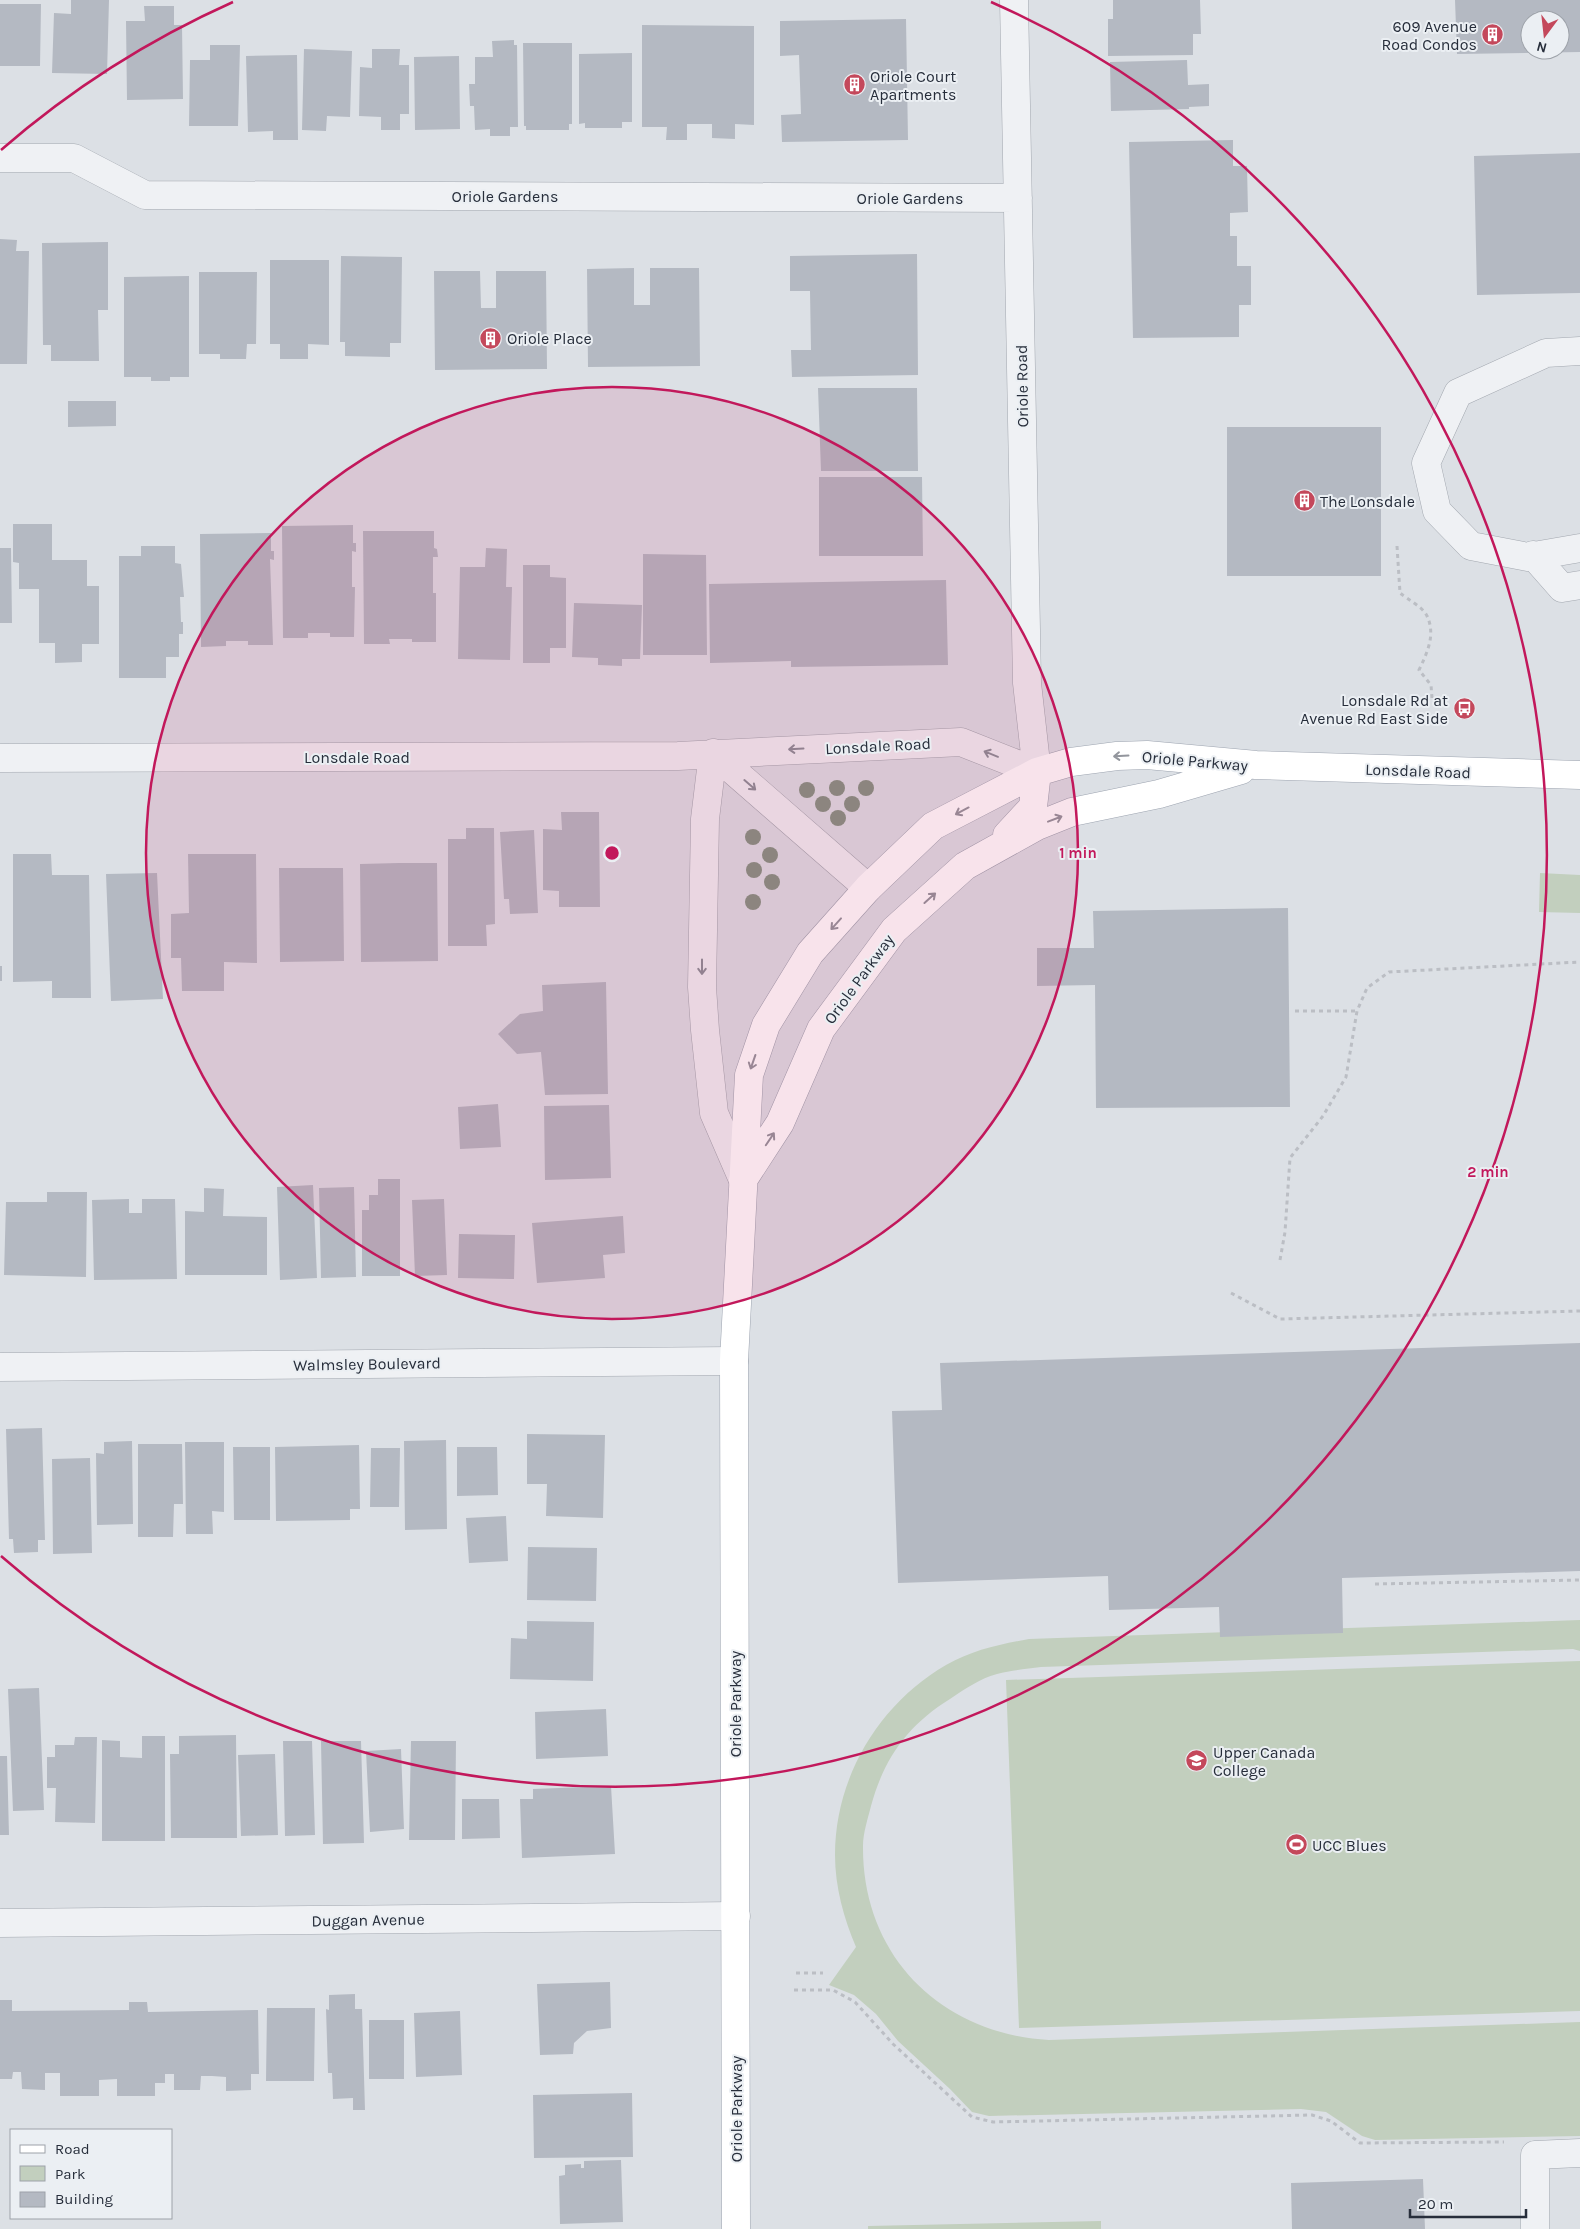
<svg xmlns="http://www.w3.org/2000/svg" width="1580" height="2229" font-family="Karla,sans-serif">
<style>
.green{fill:#c2cfbe}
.building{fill:#b4b9c2;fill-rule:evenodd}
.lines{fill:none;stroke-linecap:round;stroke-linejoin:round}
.minor-casing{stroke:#a2a7af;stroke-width:29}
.major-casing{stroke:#9da4b0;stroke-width:29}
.path{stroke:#bbbec4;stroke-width:3;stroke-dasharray:4 4;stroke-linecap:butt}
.minor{stroke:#eff1f4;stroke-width:28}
.major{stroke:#fff;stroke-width:28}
.tree{fill:#849484}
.oneway{stroke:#8b9098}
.oneway2{stroke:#93969d}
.ring{fill:none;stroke:#c2185b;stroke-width:2.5}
.labels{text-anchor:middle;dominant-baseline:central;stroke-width:4;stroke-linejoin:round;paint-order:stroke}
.poi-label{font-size:16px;fill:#272e3b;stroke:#ebeff3;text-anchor:start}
.street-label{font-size:16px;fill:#272e3b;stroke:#ebeff3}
.centre{fill:#c2185b;stroke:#ebeff3;stroke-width:2.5}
.ring-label{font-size:15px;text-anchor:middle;font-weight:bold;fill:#c2185b;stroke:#ebeff3;stroke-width:4;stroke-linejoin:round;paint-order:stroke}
</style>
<rect width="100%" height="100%" fill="#dce0e5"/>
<!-- green -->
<path class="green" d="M1540,873L1580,875V913L1539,912Z
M1580,1620V1651L1573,1649L1041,1667C1027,1669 1011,1670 997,1674C979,1679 965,1689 950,1699C908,1725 884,1758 871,1806C868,1818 863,1833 863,1846C862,1956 941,2034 1049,2040L1580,2022V2136L1375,2140L1362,2136L1326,2112L1301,2109L989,2116L972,2112L950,2089L898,2041L876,2014L854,1995L829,1985L856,1947C844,1919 835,1887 835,1855C835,1777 879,1704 946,1665C972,1650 1001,1644 1029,1639Z
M1580,1661V2011L1019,2028L1006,1680Z
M1101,2221V2229H868V2226Z"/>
<!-- building -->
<path class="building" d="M71,0H109L107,74L52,73L54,13L71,14Z
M1113,0H1200L1201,34H1193V55L1108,56V19H1113Z
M1455,0H1580V52L1457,54ZM1530,20H1560V50H1530Z
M0,4H41L40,66H0Z
M144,6H174V25H182L183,99L127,100L126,21H145Z
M906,19L908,140L782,142L781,115L801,114L799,55L780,56V21Z
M642,25L754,26V125L735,124V139L712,138V124H687V140H666L667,127H642Z
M514,40V45H517L518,127H510V136H490V129L475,130L474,106H470L469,84H475V57H493L492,41Z
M523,43H572V124H569V130H526V126H524Z
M210,45H240L238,126H189L190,60H210Z
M304,49L352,51L350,117L327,116L326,131L302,130Z
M372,49H400L399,65H409V114H400V130H381V117L359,116L360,67L372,68Z
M632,53V122H622V128H585V123L579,124V54Z
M297,55L298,140H273V131L248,132L246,56Z
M459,56L460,129L415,130L414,57Z
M1187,60L1188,85L1209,84V106L1189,107V109L1111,111L1110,62Z
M1233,140V166H1247L1248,212L1230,213V236H1237V266H1251V305H1239V337L1133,338L1129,142Z
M1580,153V293L1477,295L1474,156Z
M0,239L17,240L16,251H29L27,364H0Z
M108,242V310H98L99,361H51V345H43L42,243Z
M917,254L918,375L792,377L791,350H811L810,291H790V256Z
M341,256L402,257L401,343H390V357L345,356V342H340Z
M270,260H329V345L308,344V359H280V344H270Z
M634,268V305H650V268H699L700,366L588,367L587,269Z
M434,271H480L481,308H496V271H546L547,369L435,370Z
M199,272H257L256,344H247L246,359H220V354H199Z
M189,276V377H170V381H151V377H124V277Z
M818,388H917L918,471H821Z
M68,401H116V426L68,427Z
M1227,427H1381V576H1227Z
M819,477H922L923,556H819Z
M13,524H52V560H87V586H99V644H82V662L55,663V643H39V589H19V563L13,562Z
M353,525V543H356V552L352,551V587H355L354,637H330V633H308V638H283L282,526Z
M363,531H434V548L437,549L438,557H433V593H436V642H412V639H389L390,644H364Z
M271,533V551H274V560L270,559L273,645H248V641H226V646L201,647L200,534Z
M141,546H175V563L181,564L184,597H180L181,622H183V634H179V657H166V678H119V556H141Z
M0,548H11L12,623H0Z
M486,548L507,549L506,587H512L510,660L458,659L460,567H485Z
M643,554L706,555L707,655H643Z
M523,565H550V577L566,578V648H550V663H523Z
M946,580L948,665L791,667V661L710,663L709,584Z
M574,603L642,605L640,659H622V666L598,665V658L572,657Z
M561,812H599L600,907H559V891L543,890V829L562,830Z
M466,828H494L495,924L486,925L487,946H448V839H466Z
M534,830L538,913L510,914L509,899H504L500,832Z
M13,854H51L52,875H89L91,998H52V981L13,982Z
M188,854H256L257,963L224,962V991H182L181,958H171V914L189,913Z
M399,863H437L438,961L361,962L360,864Z
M279,868H343L344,961L280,962Z
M157,873L163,999L111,1001L106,874Z
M1288,908L1290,1107L1096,1108L1095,985L1037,986V948H1094L1093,911Z
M0,966H2V981H0Z
M606,982L608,1094L545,1095L541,1052L517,1054L498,1034L520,1014L543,1011L542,985Z
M498,1104L501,1147L460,1149L458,1107Z
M609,1105L611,1178L545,1180L544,1106Z
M378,1179H400V1276H362V1210H369V1195H378Z
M313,1185L317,1278L280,1280L277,1187Z
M354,1187L356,1277L321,1278L319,1188Z
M204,1188L224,1189L223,1216L267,1217V1275H185V1211L204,1212Z
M47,1192H87L86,1277L4,1275L6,1202H47Z
M129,1199V1213H142V1199H175L177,1279L94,1280L92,1200Z
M444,1199L447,1275L415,1276L412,1200Z
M623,1216L625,1253L603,1255L605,1278L537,1283L532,1223Z
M459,1234L515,1235L514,1279L458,1278Z
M1580,1343V1571L1342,1578L1343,1633L1220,1637L1219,1607L1109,1610L1108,1576L898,1583L892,1411L942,1410L940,1363Z
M42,1428L45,1540H38V1552L14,1553L13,1539H9L6,1429Z
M527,1434L605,1435L603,1518L546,1516L547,1484H527Z
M446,1440L447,1529L405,1530L404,1441Z
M132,1441L133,1524L97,1525L96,1453L104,1454V1442Z
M185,1442H224V1512L212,1511L213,1534H186Z
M138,1444H182L183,1504H174L173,1537H138Z
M359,1445L360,1509H350V1520L276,1521L275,1447Z
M233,1447H270V1520H234Z
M457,1447H497L498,1495L457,1496Z
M371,1448H400L399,1507H370Z
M90,1458L92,1553L53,1554L52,1459Z
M506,1516L508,1561L469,1563L466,1518Z
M528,1547L597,1548L596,1601L527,1600Z
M527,1621L594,1622L593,1681L510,1679L511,1638L527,1639Z
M39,1688L44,1810L13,1811L8,1689Z
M606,1709L608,1756L536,1759L535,1712Z
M236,1735L237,1838H171L170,1754H179V1736Z
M142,1736H165V1841H102V1740L120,1741V1757L142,1758Z
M75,1737H97L95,1823L55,1822L56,1788H47V1757H55V1745H74Z
M283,1741H312L315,1835L285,1836Z
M321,1741H361L364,1843L323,1844Z
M411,1741H456L455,1840H409Z
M401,1749L404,1829L370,1832L366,1751Z
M275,1754L278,1835L241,1836L238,1755Z
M0,1756H7L9,1835H0Z
M611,1786L615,1854L522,1858L520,1799H533V1789Z
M462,1799H499L500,1838L462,1839Z
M610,1982L611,2028L587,2031L574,2043L573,2054L540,2055L537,1984Z
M355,1994V2009H362L365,2110H353V2098L333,2099L332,2073H328L326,2009L329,2010V1995Z
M0,2000H12V2011L129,2010V2002H147L148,2012L258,2010L259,2074H251V2090L226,2091V2077L212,2076H201L200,2090H174V2074H165V2083H155V2096H117V2079L99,2080V2096H60V2073H45V2090L22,2089L21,2072H13L12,2079H0Z
M267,2008H315L314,2081H266Z
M460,2011L462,2075L416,2077L414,2013Z
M369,2020H404V2079H369Z
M632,2093L633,2157L534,2158L533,2095Z
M621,2160L623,2222L560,2224L559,2176L565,2175V2165L581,2164V2168H584V2161Z
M1423,2179L1425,2229H1292L1291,2183Z"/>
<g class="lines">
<defs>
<path id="minor" d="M0,158H74L145,195L1018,198
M1580,351L1546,353L1458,393L1426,463L1437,511L1471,546L1528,557L1580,548
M1533,555L1562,588L1580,585
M713,753L705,819L702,987L705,1030L714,1113L743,1180
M713,753L868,888
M0,758L678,756L961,742L1037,772L1027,683L1014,0
M0,1367L734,1361
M0,1923L736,1916
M1535,2229V2155L1580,2153"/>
<path id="major" d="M1007,835L1033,807L1037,772
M743,1180L780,1123L821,1029L894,930L965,866L1037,826L1072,812L1159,794L1241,770
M736,2229L734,1361L749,1075L766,1025L810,953L868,888L933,826L1037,772L1071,762L1117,756L1147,755L1256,765L1580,775"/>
</defs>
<!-- minor casing -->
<use href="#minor" class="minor-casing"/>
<!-- major casing -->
<use href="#major" class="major-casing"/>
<!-- path -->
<path class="path" d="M1397,546L1400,593C1407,599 1423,607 1427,616C1436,635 1427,653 1419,670L1431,685L1432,698
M1295,1011H1357
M1280,1260L1285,1232L1290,1158L1323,1116L1346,1077L1357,1011L1367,988L1389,972L1580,962
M1231,1293L1280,1319L1580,1311
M1375,1584L1580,1580
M796,1973H823
M794,1990H833L855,2002L893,2044L972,2117L993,2122L1312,2115L1331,2121L1360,2143L1504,2142"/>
<!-- minor -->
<use href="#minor" class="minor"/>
<!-- major -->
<use href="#major" class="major"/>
</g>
<!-- trees -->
<g class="tree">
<circle cx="837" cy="788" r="8"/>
<circle cx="866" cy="788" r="8"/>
<circle cx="807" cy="790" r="8"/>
<circle cx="823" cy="804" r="8"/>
<circle cx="852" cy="804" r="8"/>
<circle cx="838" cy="818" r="8"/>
<circle cx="753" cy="837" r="8"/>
<circle cx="770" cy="855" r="8"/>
<circle cx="754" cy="870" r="8"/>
<circle cx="772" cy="882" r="8"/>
<circle cx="753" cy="902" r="8"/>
</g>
<!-- one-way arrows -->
<defs><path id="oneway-shaft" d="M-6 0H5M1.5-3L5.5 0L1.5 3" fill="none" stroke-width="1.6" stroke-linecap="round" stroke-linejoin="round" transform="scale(1.25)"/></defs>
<g class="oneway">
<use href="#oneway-shaft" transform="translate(796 749) rotate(177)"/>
<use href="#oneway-shaft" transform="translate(991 754) rotate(-158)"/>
<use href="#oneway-shaft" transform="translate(750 785) rotate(41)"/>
<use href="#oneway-shaft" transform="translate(702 967) rotate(90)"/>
</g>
<g class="oneway2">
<use href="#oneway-shaft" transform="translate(1121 756) rotate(177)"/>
<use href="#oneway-shaft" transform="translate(962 811) rotate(152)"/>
<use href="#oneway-shaft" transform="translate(1055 819) rotate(-21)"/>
<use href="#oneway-shaft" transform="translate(930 898) rotate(-42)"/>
<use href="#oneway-shaft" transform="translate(836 924) rotate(132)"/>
<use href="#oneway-shaft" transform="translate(753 1062) rotate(109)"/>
<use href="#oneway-shaft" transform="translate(770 1139) rotate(-56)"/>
</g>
<!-- distance rings -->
<circle cx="612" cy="853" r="466" fill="#c2185b" fill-opacity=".12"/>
<g class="ring">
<circle cx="612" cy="853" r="466"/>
<path d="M1 150A932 932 0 0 1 233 2M991 2A932 932 0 1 1 1 1556"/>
</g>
<!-- icons -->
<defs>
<symbol id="building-disc" viewBox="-11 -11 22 22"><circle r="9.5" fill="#c4485b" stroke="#ebeff3"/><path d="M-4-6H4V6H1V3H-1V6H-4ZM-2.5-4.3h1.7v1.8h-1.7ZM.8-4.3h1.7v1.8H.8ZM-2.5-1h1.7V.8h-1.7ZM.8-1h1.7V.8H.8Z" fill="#fff"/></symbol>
<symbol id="bus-disc" viewBox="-11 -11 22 22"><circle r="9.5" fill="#c4485b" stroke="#ebeff3"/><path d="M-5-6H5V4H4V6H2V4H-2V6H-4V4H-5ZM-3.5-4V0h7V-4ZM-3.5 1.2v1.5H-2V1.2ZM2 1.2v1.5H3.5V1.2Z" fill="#fff"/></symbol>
<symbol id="school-disc" viewBox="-11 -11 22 22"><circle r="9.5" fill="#c4485b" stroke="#ebeff3"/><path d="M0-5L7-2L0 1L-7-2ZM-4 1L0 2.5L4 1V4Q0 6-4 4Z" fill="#fff"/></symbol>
<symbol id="stadium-disc" viewBox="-11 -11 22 22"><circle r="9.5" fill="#c4485b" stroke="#ebeff3"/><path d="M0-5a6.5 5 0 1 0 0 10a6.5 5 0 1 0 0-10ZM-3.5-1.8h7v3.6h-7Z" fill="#fff"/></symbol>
</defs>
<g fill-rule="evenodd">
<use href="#building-disc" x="1480" y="22" width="25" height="25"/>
<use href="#building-disc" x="842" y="72" width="25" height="25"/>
<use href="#building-disc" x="478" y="326" width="25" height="25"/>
<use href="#building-disc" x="1292" y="488" width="25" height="25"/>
<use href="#bus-disc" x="1452" y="696" width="25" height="25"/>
<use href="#school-disc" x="1184" y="1748" width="25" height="25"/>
<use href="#stadium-disc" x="1284" y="1832" width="25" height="25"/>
</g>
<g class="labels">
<!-- poi labels -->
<g class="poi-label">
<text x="1477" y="26" text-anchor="end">609 Avenue<tspan x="1477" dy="18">Road Condos</tspan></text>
<text x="870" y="76">Oriole Court<tspan x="870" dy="18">Apartments</tspan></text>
<text x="507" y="338">Oriole Place</text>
<text x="1320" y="501">The Lonsdale</text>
<text x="1448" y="700" text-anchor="end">Lonsdale Rd at<tspan x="1448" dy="18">Avenue Rd East Side</tspan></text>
<text x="1213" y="1752">Upper Canada<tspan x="1213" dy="18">College</tspan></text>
<text x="1312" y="1845">UCC Blues</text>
</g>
<!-- street labels -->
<g class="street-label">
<text x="505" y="196">Oriole Gardens</text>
<text x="910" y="198">Oriole Gardens</text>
<text transform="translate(1022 386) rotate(-91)">Oriole Road</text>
<text transform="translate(878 746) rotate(-3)">Lonsdale Road</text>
<text x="357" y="757">Lonsdale Road</text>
<text transform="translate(1195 761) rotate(5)">Oriole Parkway</text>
<text transform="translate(1418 771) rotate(2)">Lonsdale Road</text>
<text transform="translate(859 979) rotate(-54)">Oriole Parkway</text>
<text transform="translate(367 1364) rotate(-1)">Walmsley Boulevard</text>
<text transform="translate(735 1704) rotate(-90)">Oriole Parkway</text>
<text transform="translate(368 1920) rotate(-1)">Duggan Avenue</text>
<text transform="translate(736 2109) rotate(-90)">Oriole Parkway</text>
</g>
</g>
<circle cx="612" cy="853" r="8" class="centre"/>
<g class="ring-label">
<text x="1078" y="858">1 min</text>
<text x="1488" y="1177">2 min</text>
</g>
<!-- legend -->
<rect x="10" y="2129" width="162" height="90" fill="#ebeff3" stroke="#9da2a9"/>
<rect x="20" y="2145" width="25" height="8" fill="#ffffff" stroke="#9da2a9"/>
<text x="55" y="2154" font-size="15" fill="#272e3b">Road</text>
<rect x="20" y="2166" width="25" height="15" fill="#c2cfbe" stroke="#9da2a9"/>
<text x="55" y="2179" font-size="15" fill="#272e3b">Park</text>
<rect x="20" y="2192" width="25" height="15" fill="#b4b9c2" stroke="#9da2a9"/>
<text x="55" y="2204" font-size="15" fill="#272e3b">Building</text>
<!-- north arrow -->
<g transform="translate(1545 35) rotate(195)"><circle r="24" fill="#ebeff3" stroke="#9da2a9"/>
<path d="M0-4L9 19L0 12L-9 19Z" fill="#c4485b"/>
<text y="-8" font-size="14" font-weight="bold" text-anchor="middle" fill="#272e3b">N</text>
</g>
<!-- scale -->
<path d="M1410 2209v8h116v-8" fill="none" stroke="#272e3b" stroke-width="2.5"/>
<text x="1418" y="2209" font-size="15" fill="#272e3b" stroke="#ebeff3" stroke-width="4" paint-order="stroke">20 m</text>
</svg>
